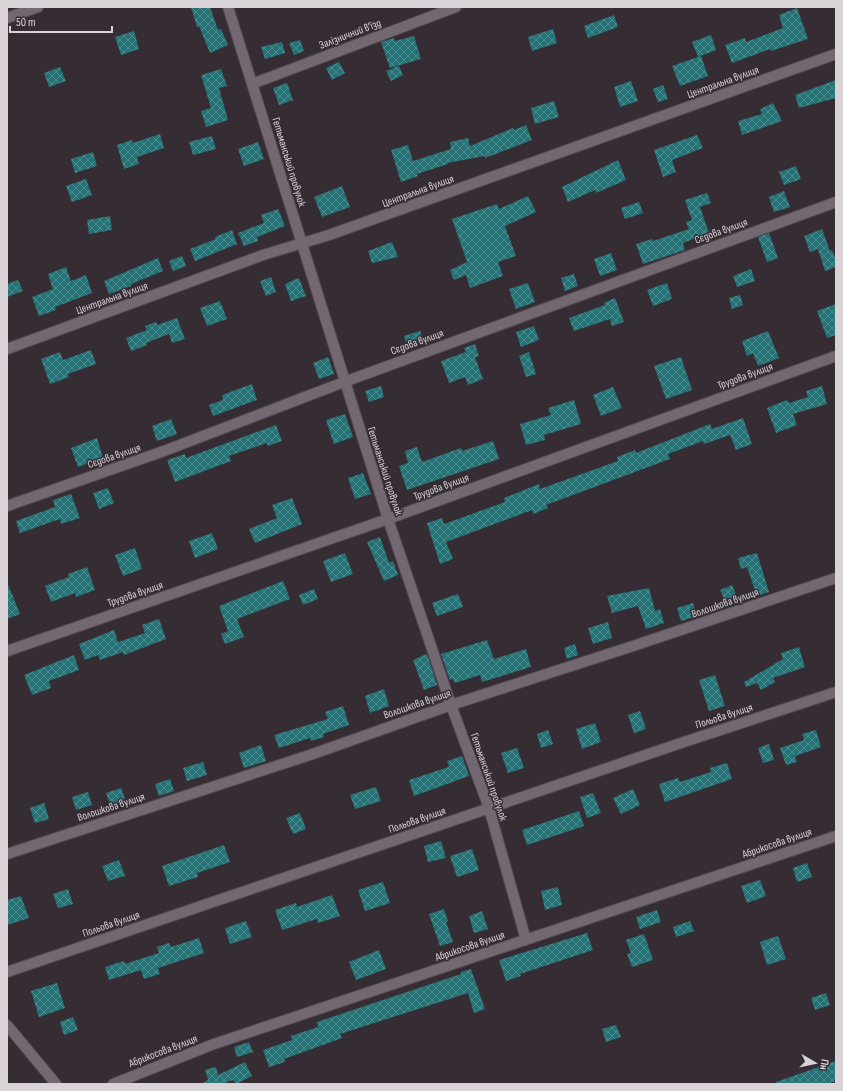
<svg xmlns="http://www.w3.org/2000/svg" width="843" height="1091" font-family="'Sofia Sans Condensed',sans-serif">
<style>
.building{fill:url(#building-cross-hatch)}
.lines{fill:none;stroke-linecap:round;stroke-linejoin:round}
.minor-casing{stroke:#524a51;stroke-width:12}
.minor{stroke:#736771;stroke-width:10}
.labels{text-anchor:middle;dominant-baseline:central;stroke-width:3;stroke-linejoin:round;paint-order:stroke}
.street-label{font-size:11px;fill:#d9d3d8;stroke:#362c34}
</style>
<defs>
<pattern id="building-cross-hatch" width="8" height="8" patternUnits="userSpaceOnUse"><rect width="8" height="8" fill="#247275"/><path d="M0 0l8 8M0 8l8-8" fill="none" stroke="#4e8c8e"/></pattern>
</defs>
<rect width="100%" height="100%" fill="#362c34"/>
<!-- building -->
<path class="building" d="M191,7H210L218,30L221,29L228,45L210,53L199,26L197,27Z
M797,8L808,39L771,51L770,49L732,63L725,45L745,38L746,42L783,28L779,15Z
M614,15L618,27L588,38L584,26Z
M553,29L557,43L532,51L528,37Z
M134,31L139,49L121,55L115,37Z
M711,35L716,50L698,57L692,42Z
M414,36L421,59L390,68L381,42L394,38L395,41Z
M300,40L304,51L294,55L289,43Z
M282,42L285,53L265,59L261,47Z
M701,56L708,76L680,86L672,66Z
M339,62L345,73L332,80L326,68Z
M399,66L403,75L391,81L386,71Z
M60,67L66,81L49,87L44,73Z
M221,69L227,86L219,88L228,120L206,127L201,111L211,108L201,75Z
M836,80V98L799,108L795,95Z
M631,81L638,101L620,107L614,87Z
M287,83L293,100L279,105L273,88Z
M663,85L668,99L658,102L653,89Z
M554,101L559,117L535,124L531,108Z
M773,103L782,121L742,135L738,121L762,114L760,109Z
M526,125L532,140L485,158V156L447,163L448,164L417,174L418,176L401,182L391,150L408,145L413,161L451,149L450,142L468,138L470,146L513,128L514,130Z
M160,134L164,148L137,157L139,164L124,169L117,145L132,140L133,143Z
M697,135L703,148L672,160L676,172L663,177L654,150Z
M212,136L216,149L193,155L189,142Z
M258,142L264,159L244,166L238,149Z
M93,152L97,166L75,173L71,159Z
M618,160L626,180L596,193L595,190L568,202L562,187Z
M796,166L801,179L784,185L779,172Z
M86,179L92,195L72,202L66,186Z
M342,186L350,207L322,217L314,197Z
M784,191L790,207L774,212L769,197Z
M707,193L711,203L700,207L709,233L683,243L685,250L643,264L636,244L652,239L653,241L689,229L686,222L692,220L685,200Z
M528,196L536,212L505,226L516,256L498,262L503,276L470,288L466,275L454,280L450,270L467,262L452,219L497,204L499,209Z
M639,202L643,213L625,219L621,208Z
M278,209L285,226L257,237L258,241L244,246L238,233L264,223L261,215Z
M110,216L112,230L89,234L87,220Z
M822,229L830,251L832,250L836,260V267L825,271L818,249L810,252L804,236Z
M232,230L237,244L195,261L190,249L216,239L215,237Z
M769,233L778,258L767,262L758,237Z
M392,242L398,257L372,263L368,251Z
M611,253L617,270L600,276L594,259Z
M182,256L186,266L173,271L169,261Z
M158,258L163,271L131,284V286L109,294L104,281Z
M66,267L71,281L86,275L92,293L55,307L56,310L39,316L32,297L53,289L48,274Z
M751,269L755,281L737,287L733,276Z
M574,274L578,286L565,291L561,278Z
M271,277L276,292L266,296L260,281Z
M299,278L306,296L291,301L285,284Z
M18,280L23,291L7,297V284Z
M528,283L535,302L516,309L509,289Z
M667,283L672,299L653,306L647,290Z
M740,295L743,305L732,309L729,298Z
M615,298L624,322L612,326L610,319L574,331L569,318L605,305L604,303Z
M220,301L227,319L207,326L200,308Z
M836,304V335L827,338L817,311Z
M177,318L185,339L172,343L169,334L146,343L147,345L131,351L126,338L147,330L145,326L156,322L157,325Z
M534,326L539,340L521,347L516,332Z
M420,331L425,343L408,348L404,336Z
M768,331L779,358L758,366L753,353L747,356L742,341Z
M475,344L479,356L475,357L483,379L468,385L465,377L449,383L441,361L466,352L464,348Z
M91,350L96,364L68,374L69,377L50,384L41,359L60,352L63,360Z
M529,352L536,374L526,377L519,356Z
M328,357L334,374L319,379L313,363Z
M681,357L692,390L666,399L654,366Z
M252,384L257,400L213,416L209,405L223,400L222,395Z
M381,386L384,397L369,402L365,391Z
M822,386L827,404L793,414L797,425L776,433L767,408L787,400L789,403L808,397L806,391Z
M613,387L622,408L601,416L593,395Z
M574,400L581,424L544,435L545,440L526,445L520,424L551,415L548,408Z
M345,414L353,437L334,444L326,420Z
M743,418L752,444L736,450L730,435L704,444L703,441L668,454L670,459L546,505L548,508L533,514L532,510L446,542L453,559L440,564L427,523L442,518L444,524L505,502L504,498L539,484L540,489L618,461L617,457L635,450L636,453L710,424L712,429Z
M171,419L177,434L157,441L152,426Z
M276,425L282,441L268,446L267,443L229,456L231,461L175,482L167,460L185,454L186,458Z
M97,438L103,458L78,467L71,448Z
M493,441L499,459L407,490L399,466L408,463L405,451L417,447L422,462L461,448L462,451Z
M363,473L371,494L355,499L348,478Z
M108,488L114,503L99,509L93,493Z
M71,494L80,518L61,524L60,519L20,533L16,521L55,507L53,500Z
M292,498L302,524L255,543L249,529L277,518L272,505Z
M212,533L218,549L195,558L189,541Z
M380,537L389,563L393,561L398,575L384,581L367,542Z
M135,548L142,569L123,576L115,555Z
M345,553L353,574L331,582L323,561Z
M757,553L769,592L757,596L747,567L741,569L738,558Z
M87,567L95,590L76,597L75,593L51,602L45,586L69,577L68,574Z
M283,581L290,599L237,619L244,637L225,644L221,634L228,631L219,606Z
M7,582L20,614L7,619Z
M732,585L739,602L728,607L720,590Z
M649,588L655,611L660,609L664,623L646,629L638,606L612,613L607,596Z
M314,589L318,599L303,605L299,595Z
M458,594L463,607L437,616L432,603Z
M693,603L697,616L681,621L677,608Z
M159,619L166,639L124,655L123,652L100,660L98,655L85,660L79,644L114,630L118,642L145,633L142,625Z
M608,622L612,638L593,644L588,628Z
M487,640L494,659L526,649L531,667L482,682L480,675L455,683L453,679L450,680L441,654Z
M575,644L578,655L567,659L564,648Z
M799,647L805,667L773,678L775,682L761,690L757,683L746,687L744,682L783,659L781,653Z
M427,654L437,685L424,690L413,660Z
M74,655L79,670L49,681L51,688L32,695L24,675Z
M715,675L725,706L709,711L699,680Z
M384,689L389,706L370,713L365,696Z
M343,706L349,725L323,734L324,737L311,741L310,738L279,748L274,735L328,719L325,712Z
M640,711L646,729L634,733L628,715Z
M595,723L601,742L582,749L576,729Z
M548,730L553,744L541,748L537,734Z
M816,730L821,747L795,756L797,762L786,765L780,748L804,740L802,734Z
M769,744L774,760L763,763L758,748Z
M261,745L266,761L244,768L239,753Z
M517,748L524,768L508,773L501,753Z
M462,756L469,776L414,796L409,780L449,767L447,761Z
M203,762L207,775L187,781L183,768Z
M727,763L732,779L665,802L659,784L678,778L680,782L711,772L710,768Z
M170,779L174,791L159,796L155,784Z
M376,787L381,801L355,809L350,795Z
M121,788L126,802L111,807L106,793Z
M633,789L640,805L621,814L613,798Z
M88,792L92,805L76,810L72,797Z
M593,793L601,813L587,818L580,797Z
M44,803L49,819L35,823L30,808Z
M579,811L584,826L527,845L522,830Z
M300,813L306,829L293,834L286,818Z
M441,841L446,858L428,862L424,846Z
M224,845L230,862L197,873L198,877L169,886L162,866Z
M472,849L479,870L457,877L450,856Z
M119,860L125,876L108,881L102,866Z
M807,863L812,877L797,882L793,868Z
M760,880L766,896L747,903L741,886Z
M383,882L390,903L365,911L358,890Z
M558,887L562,905L545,910L541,891Z
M68,889L73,904L58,908L53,894Z
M332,895L340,916L318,923L317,919L282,930L275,910L296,903L297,907Z
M21,896L29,918L7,925V900Z
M444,909L448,921L446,922L453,942L440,946L429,914Z
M657,910L661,922L640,929L636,917Z
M482,911L488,929L474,933L469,916Z
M246,921L252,937L230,944L225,928Z
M690,921L694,931L676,937L673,927Z
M587,933L593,950L520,974L521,976L506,981L499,960Z
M644,934L653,960L632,967L627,954L631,953L626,940Z
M778,936L786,959L767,965L760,942Z
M199,938L204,953L158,968L160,974L144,979L141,970L109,980L105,967L124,961L125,964L159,953L157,947L169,943L171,947Z
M379,950L386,969L356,980L349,962Z
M471,969L485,1009L474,1013L468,993L340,1034L342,1038L284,1059L285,1062L269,1067L263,1050L292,1040L291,1036L318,1027L317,1022L461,974V972Z
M57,983L65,1008L39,1017L31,991Z
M826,993L830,1005L815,1010L811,998Z
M73,1017L78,1030L64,1035L60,1022Z
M616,1025L621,1037L606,1042L602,1029Z
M249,1042L253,1052L237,1057L234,1047Z
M836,1061V1081L828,1084H776V1082Z
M245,1062L252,1076L236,1084L233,1080L222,1084H204L203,1083L208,1080L205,1070L216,1067L218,1075Z"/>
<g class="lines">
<defs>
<path id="minor" d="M228,7L388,519L451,705L489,808L526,940
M7,18L38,7
M252,84L456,7
M7,349L263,255L329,235L836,54
M7,506L164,451L344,382L836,202
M7,651L388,519L836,356
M7,854L310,755L451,705L633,646L836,578
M7,972L681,743L836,692
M7,1025L56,1084
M113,1084L214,1044L836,836"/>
</defs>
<!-- minor casing -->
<use href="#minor" class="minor-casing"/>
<!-- minor -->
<use href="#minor" class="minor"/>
</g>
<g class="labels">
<!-- street labels -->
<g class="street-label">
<text transform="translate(350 34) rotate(-21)">Залізничний в’їзд</text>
<text transform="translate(723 82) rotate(-20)">Центральна вулиця</text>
<text transform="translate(289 162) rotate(73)">Гетьманський провулок</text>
<text transform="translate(418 191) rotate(-20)">Центральна вулиця</text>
<text transform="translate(721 231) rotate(-20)">Сєдова вулиця</text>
<text transform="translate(112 298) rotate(-20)">Центральна вулиця</text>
<text transform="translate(417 342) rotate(-20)">Сєдова вулиця</text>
<text transform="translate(745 376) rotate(-20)">Трудова вулиця</text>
<text transform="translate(114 456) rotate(-19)">Сєдова вулиця</text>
<text transform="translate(385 471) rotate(72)">Гетьманський провулок</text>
<text transform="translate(441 487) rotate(-20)">Трудова вулиця</text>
<text transform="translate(135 594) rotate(-19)">Трудова вулиця</text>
<text transform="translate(725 603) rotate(-19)">Волошкова вулиця</text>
<text transform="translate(417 704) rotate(-19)">Волошкова вулиця</text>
<text transform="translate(724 716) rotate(-18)">Польова вулиця</text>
<text transform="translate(489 777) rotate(71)">Гетьманський провулок</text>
<text transform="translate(111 807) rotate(-18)">Волошкова вулиця</text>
<text transform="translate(417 820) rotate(-19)">Польова вулиця</text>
<text transform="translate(777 843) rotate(-19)">Абрикосова вулиця</text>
<text transform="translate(111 924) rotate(-19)">Польова вулиця</text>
<text transform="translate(470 946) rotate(-19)">Абрикосова вулиця</text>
<text transform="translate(163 1051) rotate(-21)">Абрикосова вулиця</text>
</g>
</g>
<!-- border -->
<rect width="843" height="1091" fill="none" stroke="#d9d3d8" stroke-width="16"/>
<!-- north arrow -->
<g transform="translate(815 1063) rotate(99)" stroke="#362c34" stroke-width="3" paint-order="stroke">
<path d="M0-3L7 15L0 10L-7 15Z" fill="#d9d3d8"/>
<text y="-6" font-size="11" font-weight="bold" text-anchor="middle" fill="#d9d3d8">Пн</text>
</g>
<!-- scale -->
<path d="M10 26v6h102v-6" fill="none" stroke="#d9d3d8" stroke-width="2"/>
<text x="16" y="26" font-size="12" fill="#d9d3d8" stroke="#362c34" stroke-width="3" paint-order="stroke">50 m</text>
</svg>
